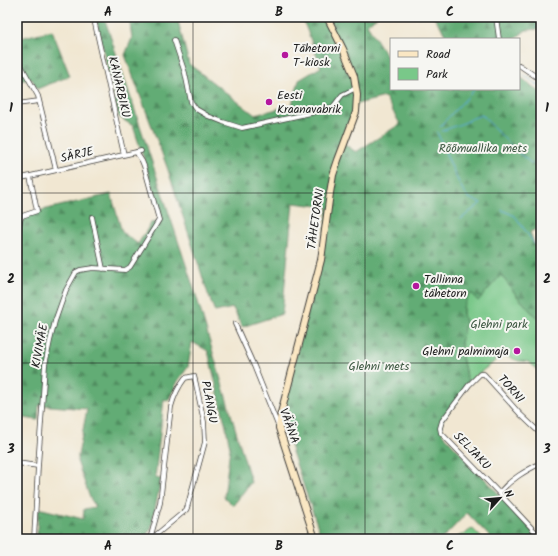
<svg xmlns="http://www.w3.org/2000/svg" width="558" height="556" font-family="Kalam,sans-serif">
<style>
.green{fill:#79c889;stroke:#4a7252}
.forest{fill:url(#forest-firs);stroke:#3f6448;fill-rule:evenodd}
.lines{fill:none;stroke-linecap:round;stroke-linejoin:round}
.stream{stroke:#5aabd5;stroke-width:1}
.street-casing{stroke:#3c3a37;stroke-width:5.5}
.secondary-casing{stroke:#3c3a37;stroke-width:8}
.street{stroke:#fff;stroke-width:4}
.secondary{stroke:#fae7c3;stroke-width:6}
.grid{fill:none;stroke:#1c1c1c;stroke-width:1;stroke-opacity:0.55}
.poi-dot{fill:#b5179e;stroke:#f6f6f2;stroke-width:1.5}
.labels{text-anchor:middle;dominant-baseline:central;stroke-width:4;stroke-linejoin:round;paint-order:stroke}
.poi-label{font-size:12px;fill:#1c1c1c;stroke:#f6f6f2;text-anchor:start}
.street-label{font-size:12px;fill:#1c1c1c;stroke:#f6f6f2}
.park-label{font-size:12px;fill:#3d5842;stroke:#f6f6f2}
.neatline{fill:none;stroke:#1c1c1c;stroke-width:1.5}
.grid-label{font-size:13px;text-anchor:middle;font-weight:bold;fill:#1c1c1c}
</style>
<defs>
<pattern id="forest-firs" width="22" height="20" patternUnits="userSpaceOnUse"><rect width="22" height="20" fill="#62ac75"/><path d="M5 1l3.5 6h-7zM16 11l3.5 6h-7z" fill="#508b5f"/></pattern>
</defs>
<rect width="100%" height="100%" fill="#f6f6f2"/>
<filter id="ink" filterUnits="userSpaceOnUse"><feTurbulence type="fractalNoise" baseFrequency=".025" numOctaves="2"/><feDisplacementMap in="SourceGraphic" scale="8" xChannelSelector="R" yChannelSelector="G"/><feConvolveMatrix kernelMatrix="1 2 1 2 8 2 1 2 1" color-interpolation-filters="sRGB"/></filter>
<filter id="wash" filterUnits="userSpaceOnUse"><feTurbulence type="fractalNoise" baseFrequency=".012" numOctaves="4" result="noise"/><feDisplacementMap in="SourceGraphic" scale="16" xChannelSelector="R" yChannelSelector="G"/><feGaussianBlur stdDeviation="0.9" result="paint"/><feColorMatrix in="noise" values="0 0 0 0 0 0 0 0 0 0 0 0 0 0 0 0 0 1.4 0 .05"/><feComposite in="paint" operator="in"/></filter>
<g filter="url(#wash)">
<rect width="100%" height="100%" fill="#f1e7d2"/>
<!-- green -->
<path class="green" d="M501,274L517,296L536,317L541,314V373L529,362L519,361L503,355C491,365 479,372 468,383L462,358L461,343L465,322L463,314V307L470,293L473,294Z
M472,528L483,539H454L461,535H464Z"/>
<!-- forest -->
<path class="forest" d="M93,17H104L196,295L251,482L233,506L224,497L230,448L226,427L208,351L192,342L188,367L178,381L168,401L164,399L155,478L161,479L151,529L143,539H37L38,508L83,519L84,509L95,507L90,498L77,461L87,409L39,405L38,420L17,417V216L111,194L122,232L138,244L151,223L162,220L143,156L133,126L119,117L97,23Z
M129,17H177L189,64L255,115L292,105L299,80L321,67L302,17H377L367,24L387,57L391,59V89H519V76L541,93V227L530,232L535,246L541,252V314L536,317L517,296L501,275L478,301L474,297L473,294H470L463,307V314L465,322L461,343L462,358L468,383L442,421V433L541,539H492L467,513L442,539H322L292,452L281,413L321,260L328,207L293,203L282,314L242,327L233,308L215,312L208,294L167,167L125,55L132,38ZM385,97L400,124L356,152L344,144L357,104Z
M433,17H541V29L526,30L515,39H447L440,25Z
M52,30L70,76L37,89L32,79L17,81V39Z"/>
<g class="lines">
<!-- stream -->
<path class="stream" d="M536,27L541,25
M519,72L541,87
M440,127L442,124L475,89
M442,131L466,122L473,118L482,115L514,149L532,164
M438,132H437C443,145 460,191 469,198C472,200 477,201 481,203L461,219
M537,168L541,170
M502,210L515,216L541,253"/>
</g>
</g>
<g filter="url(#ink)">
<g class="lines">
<defs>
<path id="street" d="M496,17L499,39
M95,24L124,155
M174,40L185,73L191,102L196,109L208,116L223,122L242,128L320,111L333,107L342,95L356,88
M17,58L38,96L56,170
M519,65L541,80
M17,104L39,101
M17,179L141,151
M92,217L103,269
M17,239L20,221L22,216L37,211L30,176
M235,324L254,366L279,428
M541,434L520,414L484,374H480L469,385L442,421L440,428L441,433L499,493L541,538
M17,463L38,466
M499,493C511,479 525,471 541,463
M34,539L38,466L45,365L50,341L55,321L66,290L76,272L80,270L93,268L125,270L130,267L159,220L144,166L142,161L136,152
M150,539L160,503L171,407C174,396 178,387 185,378L194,376L196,384L204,422L205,442L187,508L186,510L151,539"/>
<path id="secondary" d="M315,539L279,428L281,413L321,260L330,193L333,175L338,160L356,112L357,95L354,76L343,49L327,17"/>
</defs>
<!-- street casing -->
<use href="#street" class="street-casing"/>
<!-- secondary casing -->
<use href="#secondary" class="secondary-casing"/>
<!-- street -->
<use href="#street" class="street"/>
<!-- secondary -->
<use href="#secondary" class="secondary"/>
</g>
</g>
<!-- grid -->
<path class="grid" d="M193,17V539M365,17V539M17,193H541M17,363H541"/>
<!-- markers -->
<g class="poi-dot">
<circle cx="285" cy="55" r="4"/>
<circle cx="269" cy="102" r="4"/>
<circle cx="416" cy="286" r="4"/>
<circle cx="517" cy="351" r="4"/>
</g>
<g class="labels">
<!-- poi labels -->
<g class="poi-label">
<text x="293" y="48">Tähetorni<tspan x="293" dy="14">T-kiosk</tspan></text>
<text x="277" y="95">Eesti<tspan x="277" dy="14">Kraanavabrik</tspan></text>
<text x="424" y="279">Tallinna<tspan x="424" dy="14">tähetorn</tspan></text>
<text x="509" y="351" text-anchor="end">Glehni palmimaja</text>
</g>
<!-- street labels -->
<g class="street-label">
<text transform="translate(119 87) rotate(77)">KANARBIKU</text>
<text transform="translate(77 155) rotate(-13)">SÄRJE</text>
<text transform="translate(316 219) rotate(-82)">TÄHETORNI</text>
<text transform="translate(40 346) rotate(-79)">KIVIMÄE</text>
<text transform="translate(511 389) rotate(48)">TORNI</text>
<text transform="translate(209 402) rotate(79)">PLANGU</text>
<text transform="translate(289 426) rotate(70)">VÄÄNA</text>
<text transform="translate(472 451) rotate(46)">SELJAKU</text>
</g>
<!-- park labels -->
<g class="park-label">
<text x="483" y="148">Rõõmuallika mets</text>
<text x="499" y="324">Glehni park</text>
<text x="379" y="366">Glehni mets</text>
</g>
</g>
<!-- margin -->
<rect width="558" height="556" fill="none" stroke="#f6f6f2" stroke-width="44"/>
<!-- legend -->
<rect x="390" y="38" width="130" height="52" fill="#f6f6f2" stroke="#9f9f9c"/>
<rect x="398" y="51" width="20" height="6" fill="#fae7c3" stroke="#9f9f9c"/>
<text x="426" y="58" font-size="12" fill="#1c1c1c">Road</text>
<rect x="398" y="68" width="20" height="12" fill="#79c889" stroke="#9f9f9c"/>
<text x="426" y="78" font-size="12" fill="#1c1c1c">Park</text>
<!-- north arrow -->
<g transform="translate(500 498) rotate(63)" stroke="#f6f6f2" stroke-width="3" paint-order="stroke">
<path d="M0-3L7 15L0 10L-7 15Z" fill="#1c1c1c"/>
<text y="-6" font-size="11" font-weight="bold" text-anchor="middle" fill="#1c1c1c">N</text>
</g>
<rect x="22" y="22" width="514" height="512" class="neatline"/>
<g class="grid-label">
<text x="108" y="16">A</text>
<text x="279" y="16">B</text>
<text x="450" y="16">C</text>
<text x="11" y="112">1</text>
<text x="547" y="112">1</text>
<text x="11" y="283">2</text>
<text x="547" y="283">2</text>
<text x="11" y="453">3</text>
<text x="547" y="453">3</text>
<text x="108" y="550">A</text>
<text x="279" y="550">B</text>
<text x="450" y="550">C</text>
</g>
</svg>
